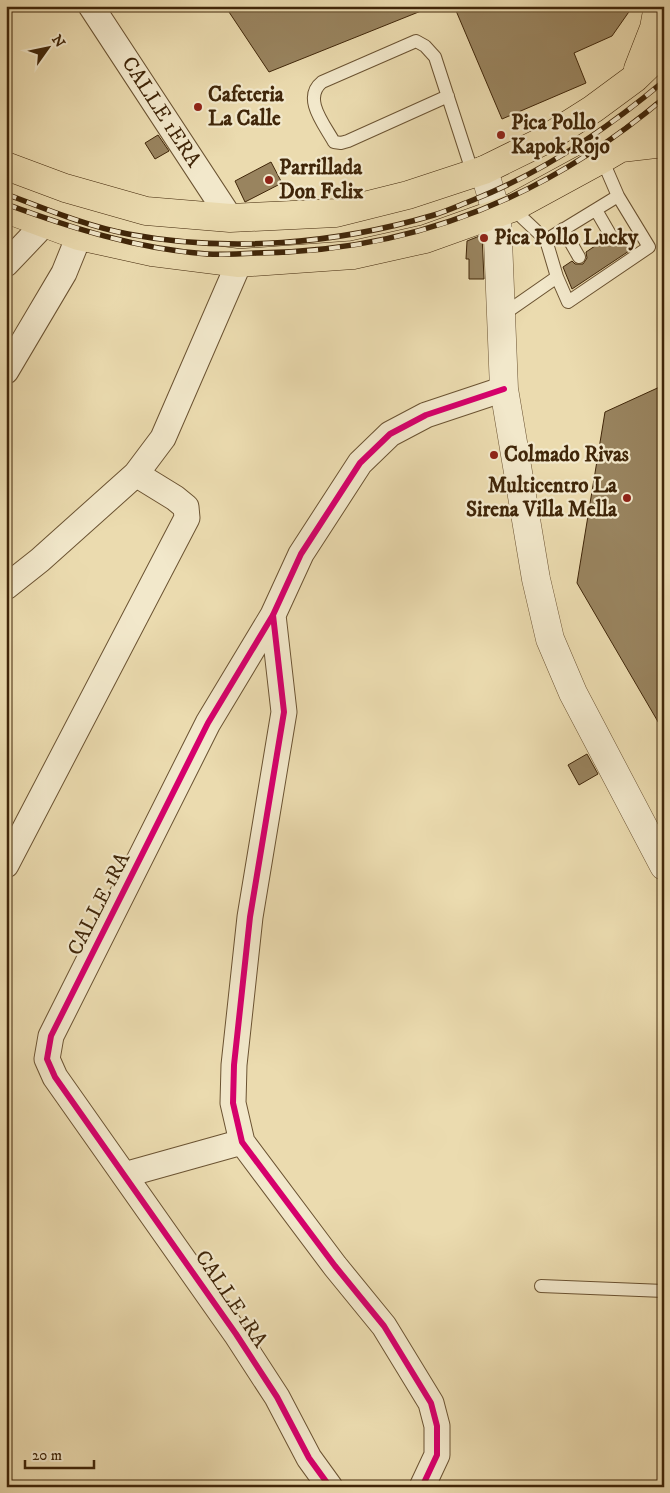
<svg xmlns="http://www.w3.org/2000/svg" width="670" height="1493" font-family="'IM FELL DW Pica',serif">
<style>
.building{fill:#99845f;stroke:#402609}
.lines{fill:none;stroke-linecap:round;stroke-linejoin:round}
.service-casing{stroke:#6b5332;stroke-width:14}
.minor-casing{stroke:#6b5332;stroke-width:27}
.tertiary-casing{stroke:#6b5332;stroke-width:29}
.primary-casing{stroke:#402609;stroke-width:29}
.service{stroke:#f2e8cb;stroke-width:12}
.minor{stroke:#f2e8cb;stroke-width:25}
.tertiary{stroke:#f2e8cb;stroke-width:28}
.primary{stroke:#ebdbaf;stroke-width:28}
.rail-casing{stroke:#402609;stroke-width:5.5}
.rail{stroke:#f2e8cb;stroke-width:4;stroke-dasharray:11;stroke-linecap:butt}
.cycleway-casing{stroke:#f2e8cb;stroke-width:9}
.cycleway{stroke:#d6006c;stroke-width:6}
.poi-dot{fill:#8f2418;stroke:#f2e8cb;stroke-width:2}
.labels{text-anchor:middle;dominant-baseline:central;stroke-width:4.5;stroke-linejoin:round;paint-order:stroke}
.poi-label{font-size:21px;font-weight:bold;fill:#402609;stroke:#f2e8cb;text-anchor:start}
.street-label{font-size:21px;fill:#402609;stroke:#f2e8cb}
</style>
<rect width="100%" height="100%" fill="#ebdbaf"/>
<filter id="stains"><feTurbulence type="fractalNoise" baseFrequency=".004" numOctaves="4"/><feColorMatrix values="0 0 0 0 .2 0 0 0 0 .09 0 0 0 0 .02 0 0 0 .5 -.17"/></filter>
<radialGradient id="worn" r=".72"><stop offset=".6" stop-color="#630" stop-opacity="0"/><stop offset="1" stop-color="#630" stop-opacity=".3"/></radialGradient>
<!-- building -->
<path class="building" d="M225,6H431V7L269,72Z
M454,6H633L612,36L574,53L586,83L502,119Z
M158,135L169,151L155,159L145,143Z
M271,162L282,183L245,202L235,181Z
M482,235L484,279H469V259H466L467,241Z
M619,236L629,251L572,289L563,267L572,261L575,264H583L587,258L586,252L604,240L607,243H615L618,240Z
M664,385V732L577,583L605,412Z
M587,754L598,774L579,785L568,765Z"/>
<g class="lines">
<defs>
<path id="service" d="M448,96L348,141L341,143L334,142C324,124 302,98 322,82L416,41L425,46L435,57L473,174
M512,208L546,240L618,196L602,159
M596,210L611,236
M563,229L579,257
M557,277L568,302L649,247L618,196
M501,316L557,277L546,240
M541,1286L664,1291"/>
<path id="minor" d="M91,6L230,218
M6,264L45,223
M6,371L64,273L79,236
M6,587L40,560L136,474L163,438L239,263
M273,615L284,712L250,917L234,1065L233,1103L242,1142L335,1266L384,1326L431,1403L437,1426V1455L422,1487
M6,865L187,518L186,507L175,498L136,474
M124,1175L242,1142
M330,1487L309,1458L277,1397L236,1334L55,1077L47,1059L51,1036L208,723L273,615L301,554L360,463L390,434L426,415L504,389"/>
<path id="tertiary" d="M484,170L497,215L504,389L536,579L550,639L573,693L664,866"/>
<path id="primary" d="M638,69L654,28L658,6
M621,148L664,143
M6,166L65,188L146,211L230,218L336,213L408,195L484,170L541,142L593,109L635,78L664,50
M6,209L79,236L152,252L239,263L353,255L425,239L512,208L602,159L619,149L664,114"/>
</defs>
<!-- service casing -->
<use href="#service" class="service-casing"/>
<!-- minor casing -->
<use href="#minor" class="minor-casing"/>
<!-- tertiary casing -->
<use href="#tertiary" class="tertiary-casing"/>
<!-- primary casing -->
<use href="#primary" class="primary-casing"/>
<!-- service -->
<use href="#service" class="service"/>
<!-- minor -->
<use href="#minor" class="minor"/>
<!-- tertiary -->
<use href="#tertiary" class="tertiary"/>
<!-- primary -->
<use href="#primary" class="primary"/>
<defs>
<path id="rail" d="M6,194C46,209 86,226 128,234C229,253 336,244 434,215C447,211 460,205 473,200C543,172 606,130 664,81
M6,204C71,228 138,249 207,254C223,255 240,254 256,253C411,252 546,198 664,98"/>
</defs>
<!-- rail casing -->
<use href="#rail" class="rail-casing"/>
<!-- rail -->
<use href="#rail" class="rail"/>
<defs>
<path id="cycleway" d="M273,615L284,712L250,917L234,1065L233,1103L242,1142L335,1266L384,1326L431,1403L437,1426V1455L422,1487
M330,1487L309,1458L277,1397L236,1334L55,1077L47,1059L51,1036L208,723L273,615L301,554L360,463L390,434L426,415L504,389"/>
</defs>
<!-- cycleway casing -->
<use href="#cycleway" class="cycleway-casing"/>
<!-- cycleway -->
<use href="#cycleway" class="cycleway"/>
</g>
<!-- markers -->
<g class="poi-dot">
<circle cx="198" cy="107" r="5"/>
<circle cx="501" cy="135" r="5"/>
<circle cx="269" cy="180" r="5"/>
<circle cx="484" cy="238" r="5"/>
<circle cx="494" cy="455" r="5"/>
<circle cx="627" cy="498" r="5"/>
</g>
<g class="labels">
<!-- poi labels -->
<g class="poi-label">
<text x="208" y="95">Cafeteria<tspan x="208" dy="24">La Calle</tspan></text>
<text x="511" y="123">Pica Pollo<tspan x="511" dy="24">Kapok Rojo</tspan></text>
<text x="279" y="168">Parrillada<tspan x="279" dy="24">Don Felix</tspan></text>
<text x="494" y="238">Pica Pollo Lucky</text>
<text x="504" y="455">Colmado Rivas</text>
<text x="617" y="486" text-anchor="end">Multicentro La<tspan x="617" dy="24">Sirena Villa Mella</tspan></text>
</g>
<!-- street labels -->
<g class="street-label">
<text transform="translate(161 112) rotate(57)">CALLE 1ERA</text>
<text transform="translate(99 904) rotate(-63)">CALLE 1RA</text>
<text transform="translate(231 1299) rotate(56)">CALLE 1RA</text>
</g>
</g>
<!-- margin -->
<rect width="670" height="1493" fill="none" stroke="#ebdbaf" stroke-width="25"/>
<rect x="8" y="8" width="655" height="1478" fill="none" stroke="#402609" stroke-width="2.5"/>
<rect x="12" y="12" width="645" height="1468" fill="none" stroke="#402609"/>
<!-- north arrow -->
<g transform="translate(48 48) rotate(57)" stroke="#f2e8cb" stroke-width="4" paint-order="stroke">
<path d="M0-4L9 19L0 12L-9 19Z" fill="#402609"/>
<text y="-8" font-size="14" font-weight="bold" text-anchor="middle" fill="#402609">N</text>
</g>
<!-- scale -->
<path d="M25 1460v8h69v-8" fill="none" stroke="#402609" stroke-width="2.5"/>
<text x="32" y="1460" font-size="15" fill="#402609" stroke="#f2e8cb" stroke-width="4" paint-order="stroke">20 m</text>
<rect width="100%" height="100%" filter="url(#stains)"/>
<rect width="100%" height="100%" fill="url(#worn)"/>
</svg>
